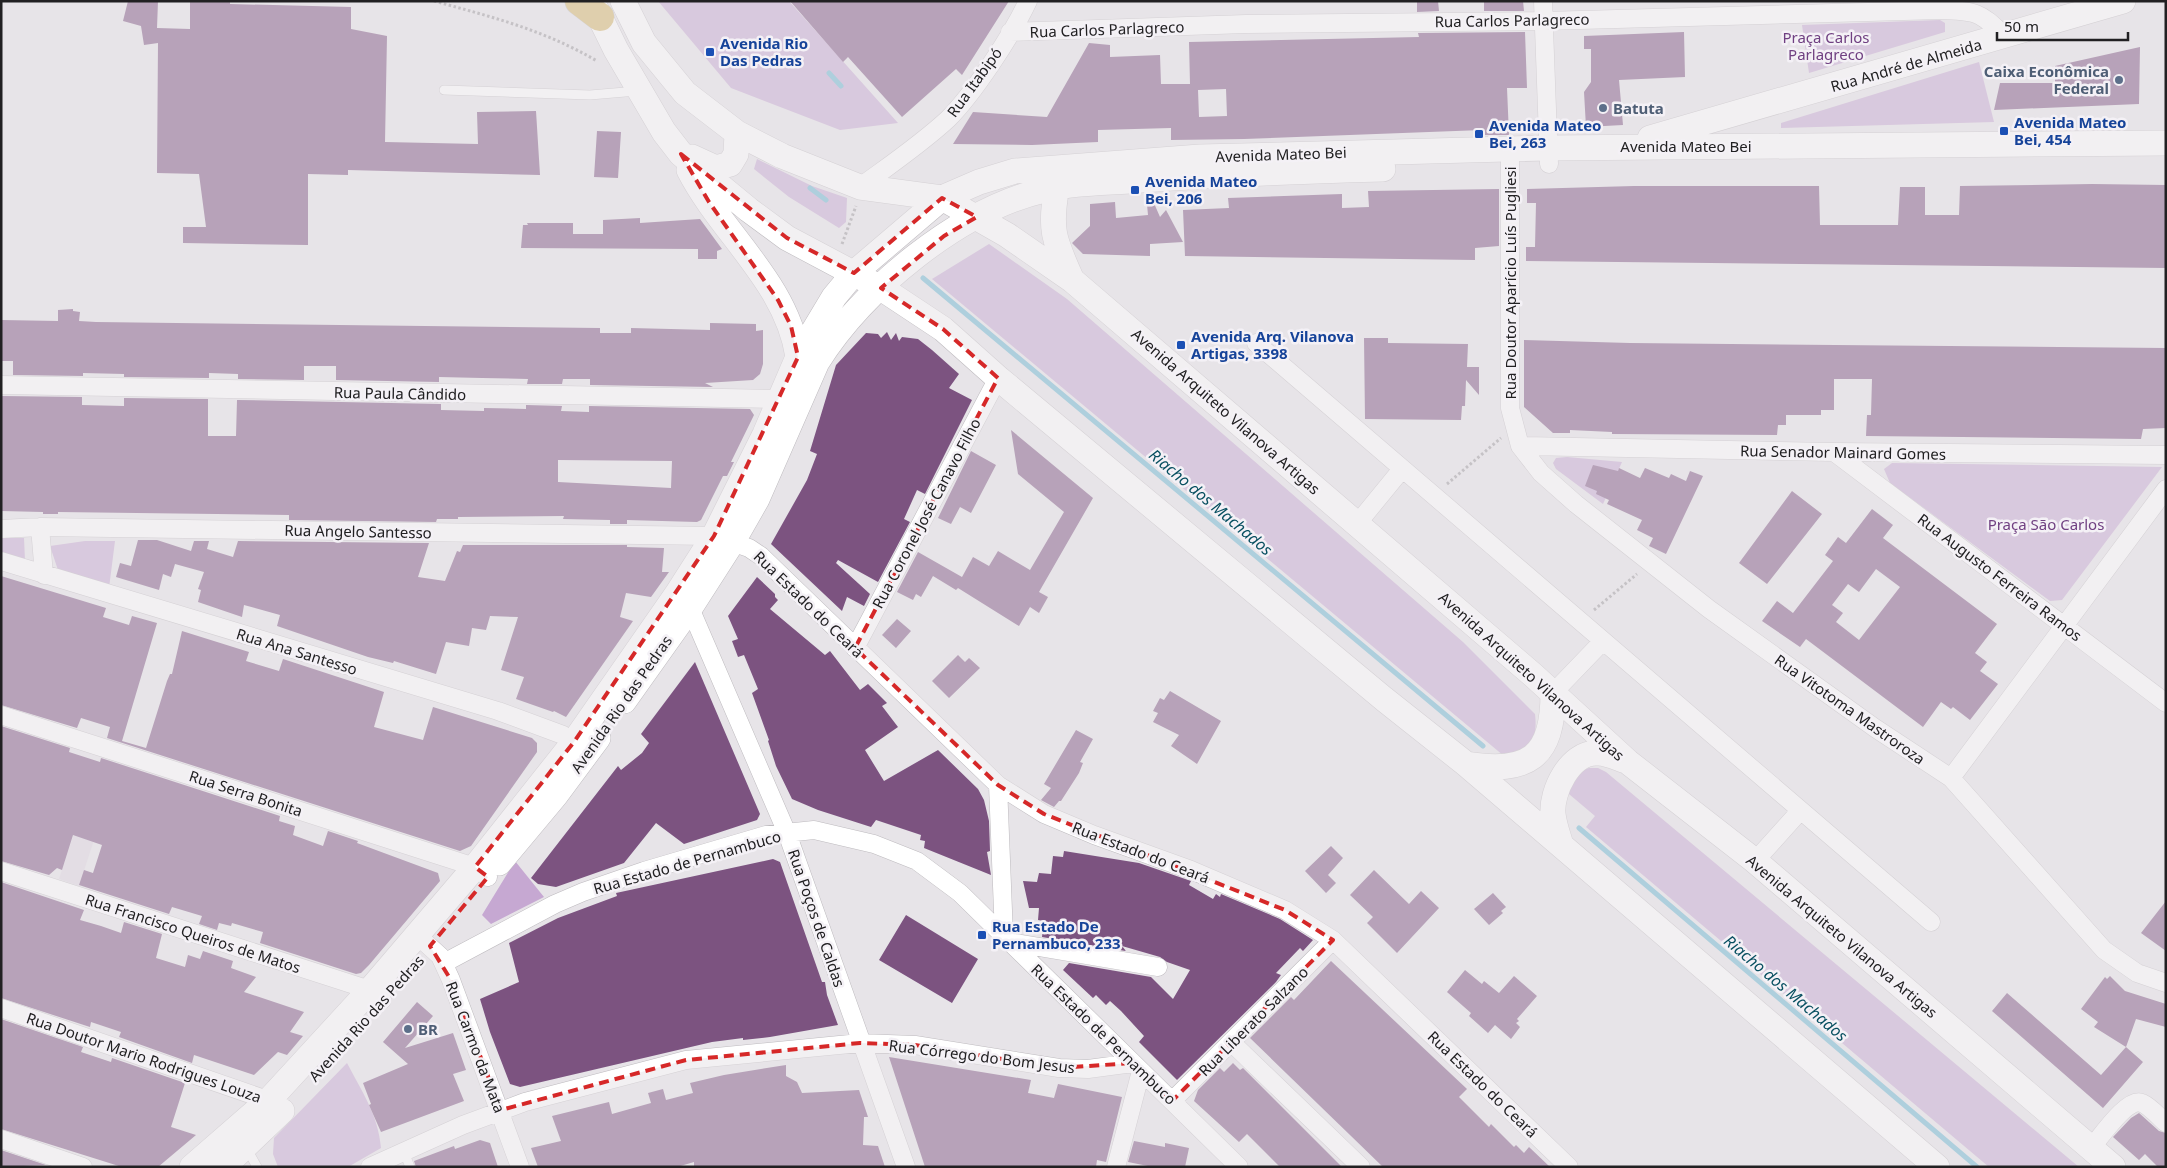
<svg xmlns="http://www.w3.org/2000/svg" width="2167" height="1168" font-family="'Noto Sans',sans-serif">
<style>
.built{fill:#ddd6e1}
.green{fill:#c6a8d2}
.lines{fill:none;stroke-linecap:round;stroke-linejoin:round}
.stream{stroke:#68b7d0;stroke-width:5}
.building{fill:#7c5380;fill-rule:evenodd}
.lane-casing{stroke:#bebbbf;stroke-width:10}
.street-casing{stroke:#bebbbf;stroke-width:19}
.secondary-casing{stroke:#bebbbf;stroke-width:26}
.highway-casing{stroke:#c1c1c1;stroke-width:29}
.path{stroke:#9c9a9d;stroke-width:3;stroke-dasharray:2.5 2.5;stroke-linecap:butt}
.lane{stroke:#fff;stroke-width:9}
.street{stroke:#fff;stroke-width:18}
.secondary{stroke:#fff;stroke-width:25}
.highway{stroke:#d6b666;stroke-width:28}
.marked{fill:none;stroke:#d62828;stroke-width:4;stroke-dasharray:10 6;stroke-linejoin:round}
.transit-dot{fill:#1a4fb4;stroke:#f4f1f6;stroke-width:2}
.service-dot{fill:#5c6f8a;stroke:#f4f1f6;stroke-width:2}
.labels{text-anchor:middle;dominant-baseline:central;stroke-width:5;stroke-linejoin:round;paint-order:stroke}
.street-label{font-size:15px;fill:#212022;stroke:#f4f1f6}
.park-label{font-size:15px;fill:#704082;stroke:#f4f1f6}
.transit-label{font-size:15px;font-weight:bold;fill:#164399;stroke:#f4f1f6;text-anchor:start}
.service-label{font-size:15px;font-weight:bold;fill:#4e5e75;stroke:#f4f1f6;text-anchor:start}
.water-label{font-size:16px;font-style:italic;fill:#074f60;stroke:#f4f1f6}
</style>
<rect width="100%" height="100%" fill="#e7e4e8"/>
<!-- built -->
<path class="built" d="M75,830L95,837L79,886L59,879Z"/>
<!-- green -->
<path class="green" d="M658,1H789L898,123L840,130L731,88Z
M1940,20L1945,23V32L1809,73L1802,25Z
M1979,62L1994,122L1781,128V123Z
M757,159L812,186L847,198L846,222L839,228L789,197L754,169Z
M989,244L1067,299L1463,642L1535,714C1538,742 1530,745 1510,761L932,279Z
M1567,457L1622,462L1603,504L1556,469L1553,463L1556,458Z
M1892,463L2162,467L2062,600L2050,601L1890,483L1884,469Z
M1,538H24L25,561L1,554Z
M85,541H115L109,588L59,573L50,546Z
M1589,768H1598L1606,772L2079,1167H1989L1586,827L1595,816L1563,789L1577,772Z
M515,861L544,897L491,924L482,915Z
M347,1063C362,1092 378,1114 381,1148L348,1167H278L273,1154L274,1138Z"/>
<g class="lines">
<!-- stream -->
<path class="stream" d="M829,73L841,86
M810,188L826,200
M923,278L1483,746
M1579,828L1977,1167"/>
</g>
<!-- building -->
<path class="building" d="M128,1H158L157,28L190,29V1H230V4L351,7V29L387,36L385,142L478,144L477,112L536,111L540,175L348,170V175L308,174V245L183,243V227H206L199,174L157,173L158,43L144,45L141,26L123,21Z
M790,1H1009L962,75L956,69L902,117L848,57L843,62Z
M1417,1H1438L1439,11L1417,12Z
M1484,1H1523L1524,11H1484Z
M1525,32L1527,88H1507L1509,135H1482V130L1244,139L1171,140V128L1098,130V142L1032,145L953,144L973,112L1047,117L1089,43L1110,45V57L1160,55L1161,84H1190L1189,42L1419,37L1418,33ZM1226,89L1227,116L1199,117L1198,90Z
M1684,32L1685,77L1619,80L1623,125L1586,127L1584,92L1591,82V49H1584V36Z
M2140,47L2139,104L1994,110L2000,83H2055V66Z
M597,131L621,132L618,178L594,177Z
M2092,184L2166,185V268L1526,261V247H1535L1536,203H1527V189L1634,186H1819L1820,225H1898L1900,187H1925V215H1959L1960,186Z
M1499,189V246L1475,248V260L1185,256L1183,210L1229,208L1228,198L1342,194V208L1369,207L1368,191Z
M1146,194H1150L1160,217L1166,210L1183,242L1150,244V256L1083,254L1072,243L1090,226V204L1115,202L1116,218L1148,215Z
M640,218V223L700,219L722,249L717,251V259H698V249L521,248L523,225H528L527,223H573V234H603V220Z
M73,309V311L80,312L79,321L96,322L600,328V333H631V328L710,330V323L756,324V331L763,330V364L760,374L753,380L705,383L713,387L590,385V379H563L562,384H527L528,379L482,378L439,377V382L336,380V366H304V380L238,379V374L209,373V378L124,377V374L83,373V376L13,375V361H1V320L58,321V310Z
M887,332L891,340L896,333L899,341L902,337L918,339L932,350L959,374L949,388L972,400L925,494L917,490L904,519L910,522L878,582L838,560L836,563L870,594L864,606L847,597L842,611L771,544L807,480L817,454L810,451L836,365L866,333L878,334L881,338Z
M1364,338H1388V343L1468,344L1467,367H1479V395L1466,380L1465,406H1462L1461,420L1365,419Z
M1524,340L1630,343L2166,348V428L2143,429L2141,439L1866,436L1867,415H1871L1872,379H1834V410H1821V415H1786V425H1778L1777,435L1612,434V432L1570,430V433H1553L1524,407Z
M1,396L82,397V405L124,406V398L208,399V436H236L237,400L441,404V410L484,411V408L526,409V405L562,406L561,411L589,412V406L750,409L754,415L731,462H734L727,476H723L701,520L697,522L627,520V524H610V520L563,519L564,516L458,517V519H437L436,522L289,520V515L58,512V514H43V512L1,511ZM558,460L672,461L671,488L558,482Z
M1011,430L1093,498L1039,592L1048,597L1039,613L1030,607L1019,626L958,588L956,590L933,576L921,597L916,594L913,600L897,592L918,552L962,577L973,557L989,566L998,551L1030,570L1064,512L1018,474Z
M971,451L996,465L971,513L960,507L951,524L938,518Z
M1593,465L1618,471L1619,468L1640,478L1645,468L1669,478L1671,474L1686,481L1690,471L1703,476L1666,554L1649,546L1653,538L1637,530L1642,520L1607,504L1609,500L1596,494L1597,491L1585,486Z
M1792,491L1822,514L1767,584L1739,563Z
M1872,509L1893,525L1883,538L1997,624L1975,653L1987,662L1980,671L1998,684L1970,720L1953,707L1951,709L1941,702L1923,727L1806,639L1800,647L1762,621L1777,601L1793,613L1833,561L1825,555L1838,537L1846,543ZM1876,569L1900,587L1859,640L1836,622L1843,613L1832,605L1848,584L1859,592Z
M138,540H157L191,551L194,541H209L207,549L233,557L238,541L429,543L418,577L445,581L457,551L460,552L463,545H627V547L664,548L662,572H669L651,597L626,593L620,617L633,621L566,717L554,711L553,712L516,699L524,677L501,670L518,617L490,616L486,630L472,628L469,646L446,642L436,674L394,661L393,663L368,657L277,626L280,615L244,605L242,617L198,602L201,590L198,589L204,572L175,564L171,577L163,574L159,590L116,577L120,563L131,566Z
M1,576L106,608L103,617L129,625L132,616L157,623L122,741L146,748L167,681L170,674H172L182,631L249,652L246,661L279,671L283,659L384,692L374,727L423,740L433,707L532,738L537,743V752L471,846L460,851L107,738L110,727L81,718L77,728L1,705Z
M757,577L775,594V597L778,600L770,609L825,655L830,651L860,690L868,684L887,703L882,706L898,727L865,750L884,781L938,750L978,789L984,800L989,821L990,851L987,852L991,875L924,848L925,841L920,840L921,835L876,820L871,827L818,810L792,799L776,766L768,741L769,740L752,693L758,689L744,655L738,657L732,641L738,639L728,616Z
M897,619L911,631L896,648L882,635Z
M958,655L965,662L969,658L980,668L949,698L932,681Z
M695,662L760,814L757,820L684,844L656,823L624,863L556,887L538,884L531,878L618,766L621,770L642,753L649,743L641,734Z
M1170,691L1221,721L1197,764L1171,746L1179,735L1153,722L1158,713L1153,711L1160,698L1164,700Z
M1,726L70,748L69,752L100,762L101,758L280,816L279,821L295,826L293,835L323,846L328,831L358,841L357,843L438,873L440,881L369,965L361,973L356,974L260,943L263,932L232,923L231,926L219,923L217,930L199,924L202,916L172,907L169,914L79,885L84,870L93,873L102,845L73,835L62,870L57,868L49,875L1,861Z
M1076,730L1093,739L1080,762L1083,763L1079,773L1061,801H1059L1054,807L1041,800L1051,788L1044,784Z
M1331,846L1343,858L1328,875L1336,883L1326,893L1305,871Z
M1064,851L1139,863L1191,881L1189,885L1213,899L1216,894L1220,897L1221,894L1280,919L1313,940L1303,951L1300,948L1276,973L1281,975L1276,982L1177,1080L1139,1042L1144,1036L1121,1011L1110,1001L1106,1005L1096,995L1093,998L1063,970L1069,963L1151,977L1173,999L1190,970L1167,962L1160,957L1122,946L1126,951L1042,937L1044,921L1038,920L1039,908H1029L1023,881L1037,882L1039,873L1051,874L1053,856L1063,857Z
M773,859L780,862L822,982H825L827,995L838,1025L770,1037L743,1040V1038L712,1042L520,1087L510,1084L490,1032L480,999L519,982L509,943L558,918L617,896L616,893Z
M1374,870L1409,904L1421,891L1439,908L1397,953L1367,923L1373,917L1350,895Z
M1,882L84,910L80,920L101,926L121,933L124,922L162,934L156,958L185,967L188,955L200,959L203,951L233,961L231,968L256,977L244,992L304,1012L290,1032L303,1036L287,1055L278,1052L254,1075L194,1055L192,1063L119,1037L121,1032L91,1022L90,1027L1,998Z
M1493,893L1506,907L1501,911L1503,913L1489,925L1474,909Z
M2166,901V951L2141,933Z
M906,915L978,959L952,1003L879,960Z
M1331,961L1467,1089L1459,1097L1489,1127L1491,1124L1514,1147L1516,1145L1524,1153L1529,1147L1550,1167H1383L1250,1038L1291,997L1294,1000Z
M1465,970L1482,984L1484,981L1499,993L1514,976L1537,996L1517,1019L1519,1021L1516,1023L1520,1027L1511,1039L1495,1025L1488,1033L1469,1016L1471,1013L1447,992Z
M2110,976L2125,991L2166,1004V1027L2136,1019L2126,1047L2143,1062L2103,1108L1992,1011L2007,993L2101,1075L2126,1047L2094,1027L2098,1022L2081,1009L2105,977L2107,979Z
M417,1002L433,1016L405,1048L453,1033L466,1070L453,1074L464,1101L381,1132L369,1105L371,1104L363,1083L408,1064L383,1042Z
M1,1019L83,1047L81,1052L111,1062L112,1058L185,1083L171,1127L196,1135L158,1167H122L1,1129Z
M889,1057L1031,1080L1028,1093L1054,1098L1058,1084L1122,1097L1106,1162L1097,1160L1096,1167H925Z
M1233,1063L1240,1070L1243,1068L1342,1167H1280L1247,1134L1239,1142L1194,1101L1198,1090L1220,1068L1224,1072Z
M786,1065V1076L797,1082L802,1093L859,1090L868,1117H864L863,1145L878,1146L885,1167H694V1162L677,1167H538L531,1148L561,1141L552,1116L609,1102L612,1114L651,1103L648,1093L663,1089L666,1100L693,1093L690,1083L724,1075Z
M2139,1113L2159,1131L2166,1133V1167H2158L2145,1154L2139,1160L2113,1137L2131,1118Z
M480,1140L490,1143L498,1167H416L414,1161L454,1146L455,1149Z
M1134,1141L1165,1147V1143L1189,1148L1185,1167H1153L1128,1162Z
M1,1150L46,1165L1,1167Z"/>
<g class="lines">
<defs>
<path id="lane" d="M444,90L590,95L637,91
M246,1147L257,1167
M404,1152L410,1167"/>
<path id="street" d="M1543,1L1549,164
M1010,32L1246,24L1544,21L1940,10C1975,11 1980,11 2004,36
M1510,148V408L1520,446L1541,473L1576,504L1709,609L1875,728L1951,778L2104,950L2137,973L2166,983
M860,187C890,165 921,144 948,119C974,93 1012,35 1028,1
M1256,343L1931,922
M1,385L779,399L790,402
M1520,446L1834,452L2166,455
M1834,452L2166,703
M1357,524L1402,469
M40,527L44,575
M1,529L40,527L714,536L749,548L761,556L998,785L1044,814L1094,835L1191,870L1285,910L1333,940L1569,1167
M1,561L498,711L563,735L583,749
M685,602L690,608L787,833L906,1167
M855,648L998,378
M1553,693L1603,641
M1,715L475,867L488,877
M1951,778L2166,489
M998,785L1004,936
M1755,861L1800,811
M1,871L370,990L382,1000
M418,936L440,956L451,980L520,1167
M1009,942L1158,967
M444,963L555,904L583,892L644,871L766,835L814,830L874,844L917,861L960,893L1239,1167
M1,1008L276,1103
M1231,1042L1361,1167
M1172,1101L1333,940
M1,1139L83,1167
M2091,1148C2100,1138 2128,1096 2142,1103C2151,1107 2159,1117 2166,1123
M370,1167L463,1125L525,1102L686,1060L860,1043L915,1045L1059,1068L1088,1069L1133,1063
M1116,1167L1141,1071"/>
<path id="secondary" d="M592,1L616,50L664,132L681,154L749,210L787,238L881,288L943,329L998,378L1384,699L1466,764L1937,1167
M623,1L644,43L685,93L737,133L782,156L860,187L942,198L1007,235L1072,280L1533,675L1628,762L1755,861L2113,1167
M1650,138L2123,1
M692,157L716,168L730,164L736,154L737,133
M689,170C722,234 787,283 798,357
M1057,187C1049,229 1054,240 1071,278
M624,701L690,608L733,541L757,499L817,362C863,289 959,210 1044,190C1075,182 1110,183 1142,180C1222,174 1303,171 1383,169
M1466,764C1528,774 1553,758 1553,693
M1561,845C1558,835 1554,824 1553,814C1551,791 1570,753 1596,753C1606,752 1617,758 1626,761
M499,863L555,796L598,738
M192,1167L269,1100L370,990L475,867L574,742L677,594L714,536L765,434L798,357L834,297L854,273L942,198L979,182L1015,171L1200,157L1548,148L2166,143
M220,1167L235,1156L282,1111"/>
<path id="highway" d="M579,1L600,17"/>
</defs>
<!-- lane casing -->
<use href="#lane" class="lane-casing"/>
<!-- street casing -->
<use href="#street" class="street-casing"/>
<!-- secondary casing -->
<use href="#secondary" class="secondary-casing"/>
<!-- highway casing -->
<use href="#highway" class="highway-casing"/>
<!-- path -->
<path class="path" d="M434,1C492,17 544,30 597,61
M842,244L856,206
M1447,484L1501,438
M1594,610L1637,574"/>
<!-- lane -->
<use href="#lane" class="lane"/>
<!-- street -->
<use href="#street" class="street"/>
<!-- secondary -->
<use href="#secondary" class="secondary"/>
<!-- highway -->
<use href="#highway" class="highway"/>
</g>
<!-- marked area -->
<path d="M0 0H2167V1168H0ZM681,154L787,238L854,273L942,198L977,217L944,236L881,288L943,329L998,378L855,648L998,785L1044,814L1285,910L1333,940L1172,1101L1133,1063L1059,1068L915,1045L860,1043L686,1060L501,1110L451,980L430,946L488,877L475,867L574,742L714,536L798,357L791,326L778,300L709,202Z" fill="#e7e4e8" fill-opacity=".55" fill-rule="evenodd"/>
<path class="marked" d="M681,154L787,238L854,273L942,198L977,217L944,236L881,288L943,329L998,378L855,648L998,785L1044,814L1285,910L1333,940L1172,1101L1133,1063L1059,1068L915,1045L860,1043L686,1060L501,1110L451,980L430,946L488,877L475,867L574,742L714,536L798,357L791,326L778,300L709,202Z"/>
<!-- markers -->
<g class="transit-dot">
<rect x="705" y="47" width="10" height="10" rx="2.5"/>
<rect x="1999" y="126" width="10" height="10" rx="2.5"/>
<rect x="1474" y="129" width="10" height="10" rx="2.5"/>
<rect x="1130" y="185" width="10" height="10" rx="2.5"/>
<rect x="1176" y="340" width="10" height="10" rx="2.5"/>
<rect x="977" y="930" width="10" height="10" rx="2.5"/>
</g>
<g class="service-dot">
<circle cx="2119" cy="80" r="5"/>
<circle cx="1603" cy="108" r="5"/>
<circle cx="408" cy="1029" r="5"/>
</g>
<g class="labels">
<!-- street labels -->
<g class="street-label">
<text transform="translate(1512 20) rotate(-1)">Rua Carlos Parlagreco</text>
<text transform="translate(1107 29) rotate(-2)">Rua Carlos Parlagreco</text>
<text transform="translate(1906 65) rotate(-16)">Rua André de Almeida</text>
<text transform="translate(974 82) rotate(-54)">Rua Itabipó</text>
<text x="1686" y="146">Avenida Mateo Bei</text>
<text transform="translate(1281 154) rotate(-2)">Avenida Mateo Bei</text>
<text transform="translate(1510 283) rotate(-90)">Rua Doutor Aparício Luís Pugliesi</text>
<text transform="translate(400 393) rotate(1)">Rua Paula Cândido</text>
<text transform="translate(1226 411) rotate(41)">Avenida Arquiteto Vilanova Artigas</text>
<text transform="translate(1843 452) rotate(1)">Rua Senador Mainard Gomes</text>
<text transform="translate(926 513) rotate(-62)">Rua Coronel José Canavo Filho</text>
<text transform="translate(358 531) rotate(1)">Rua Angelo Santesso</text>
<text transform="translate(2000 577) rotate(37)">Rua Augusto Ferreira Ramos</text>
<text transform="translate(809 604) rotate(44)">Rua Estado do Ceará</text>
<text transform="translate(297 651) rotate(17)">Rua Ana Santesso</text>
<text transform="translate(1532 676) rotate(42)">Avenida Arquiteto Vilanova Artigas</text>
<text transform="translate(621 704) rotate(-55)">Avenida Rio das Pedras</text>
<text transform="translate(1850 709) rotate(35)">Rua Vitotoma Mastroroza</text>
<text transform="translate(246 793) rotate(18)">Rua Serra Bonita</text>
<text transform="translate(1141 852) rotate(21)">Rua Estado do Ceará</text>
<text transform="translate(687 862) rotate(-16)">Rua Estado de Pernambuco</text>
<text transform="translate(817 918) rotate(71)">Rua Poços de Caldas</text>
<text transform="translate(193 933) rotate(18)">Rua Francisco Queiros de Matos</text>
<text transform="translate(1842 936) rotate(40)">Avenida Arquiteto Vilanova Artigas</text>
<text transform="translate(366 1018) rotate(-48)">Avenida Rio das Pedras</text>
<text transform="translate(1253 1021) rotate(-45)">Rua Liberato Salzano</text>
<text transform="translate(1104 1034) rotate(44)">Rua Estado de Pernambuco</text>
<text transform="translate(476 1047) rotate(69)">Rua Carmo da Mata</text>
<text transform="translate(982 1056) rotate(7)">Rua Córrego do Bom Jesus</text>
<text transform="translate(144 1057) rotate(19)">Rua Doutor Mario Rodrigues Louza</text>
<text transform="translate(1483 1084) rotate(44)">Rua Estado do Ceará</text>
</g>
<!-- park labels -->
<g class="park-label">
<text x="1826" y="37">Praça Carlos<tspan x="1826" dy="17">Parlagreco</tspan></text>
<text x="2046" y="524">Praça São Carlos</text>
</g>
<!-- transit labels -->
<g class="transit-label">
<text x="720" y="43">Avenida Rio<tspan x="720" dy="17">Das Pedras</tspan></text>
<text x="2014" y="122">Avenida Mateo<tspan x="2014" dy="17">Bei, 454</tspan></text>
<text x="1489" y="125">Avenida Mateo<tspan x="1489" dy="17">Bei, 263</tspan></text>
<text x="1145" y="181">Avenida Mateo<tspan x="1145" dy="17">Bei, 206</tspan></text>
<text x="1191" y="336">Avenida Arq. Vilanova<tspan x="1191" dy="17">Artigas, 3398</tspan></text>
<text x="992" y="926">Rua Estado De<tspan x="992" dy="17">Pernambuco, 233</tspan></text>
</g>
<!-- service labels -->
<g class="service-label">
<text x="2109" y="71" text-anchor="end">Caixa Econômica<tspan x="2109" dy="17">Federal</tspan></text>
<text x="1613" y="108">Batuta</text>
<text x="418" y="1029">BR</text>
</g>
<!-- water labels -->
<g class="water-label">
<text transform="translate(1211 502) rotate(40)">Riacho dos Machados</text>
<text transform="translate(1786 988) rotate(40)">Riacho dos Machados</text>
</g>
</g>
<!-- border -->
<rect width="2167" height="1168" fill="none" stroke="#212022" stroke-width="5"/>
<!-- scale -->
<path d="M1997 32v8h131v-8" fill="none" stroke="#212022" stroke-width="2.5"/>
<text x="2004" y="32" font-size="15" fill="#212022" stroke="#f4f1f6" stroke-width="4" paint-order="stroke">50 m</text>
</svg>
